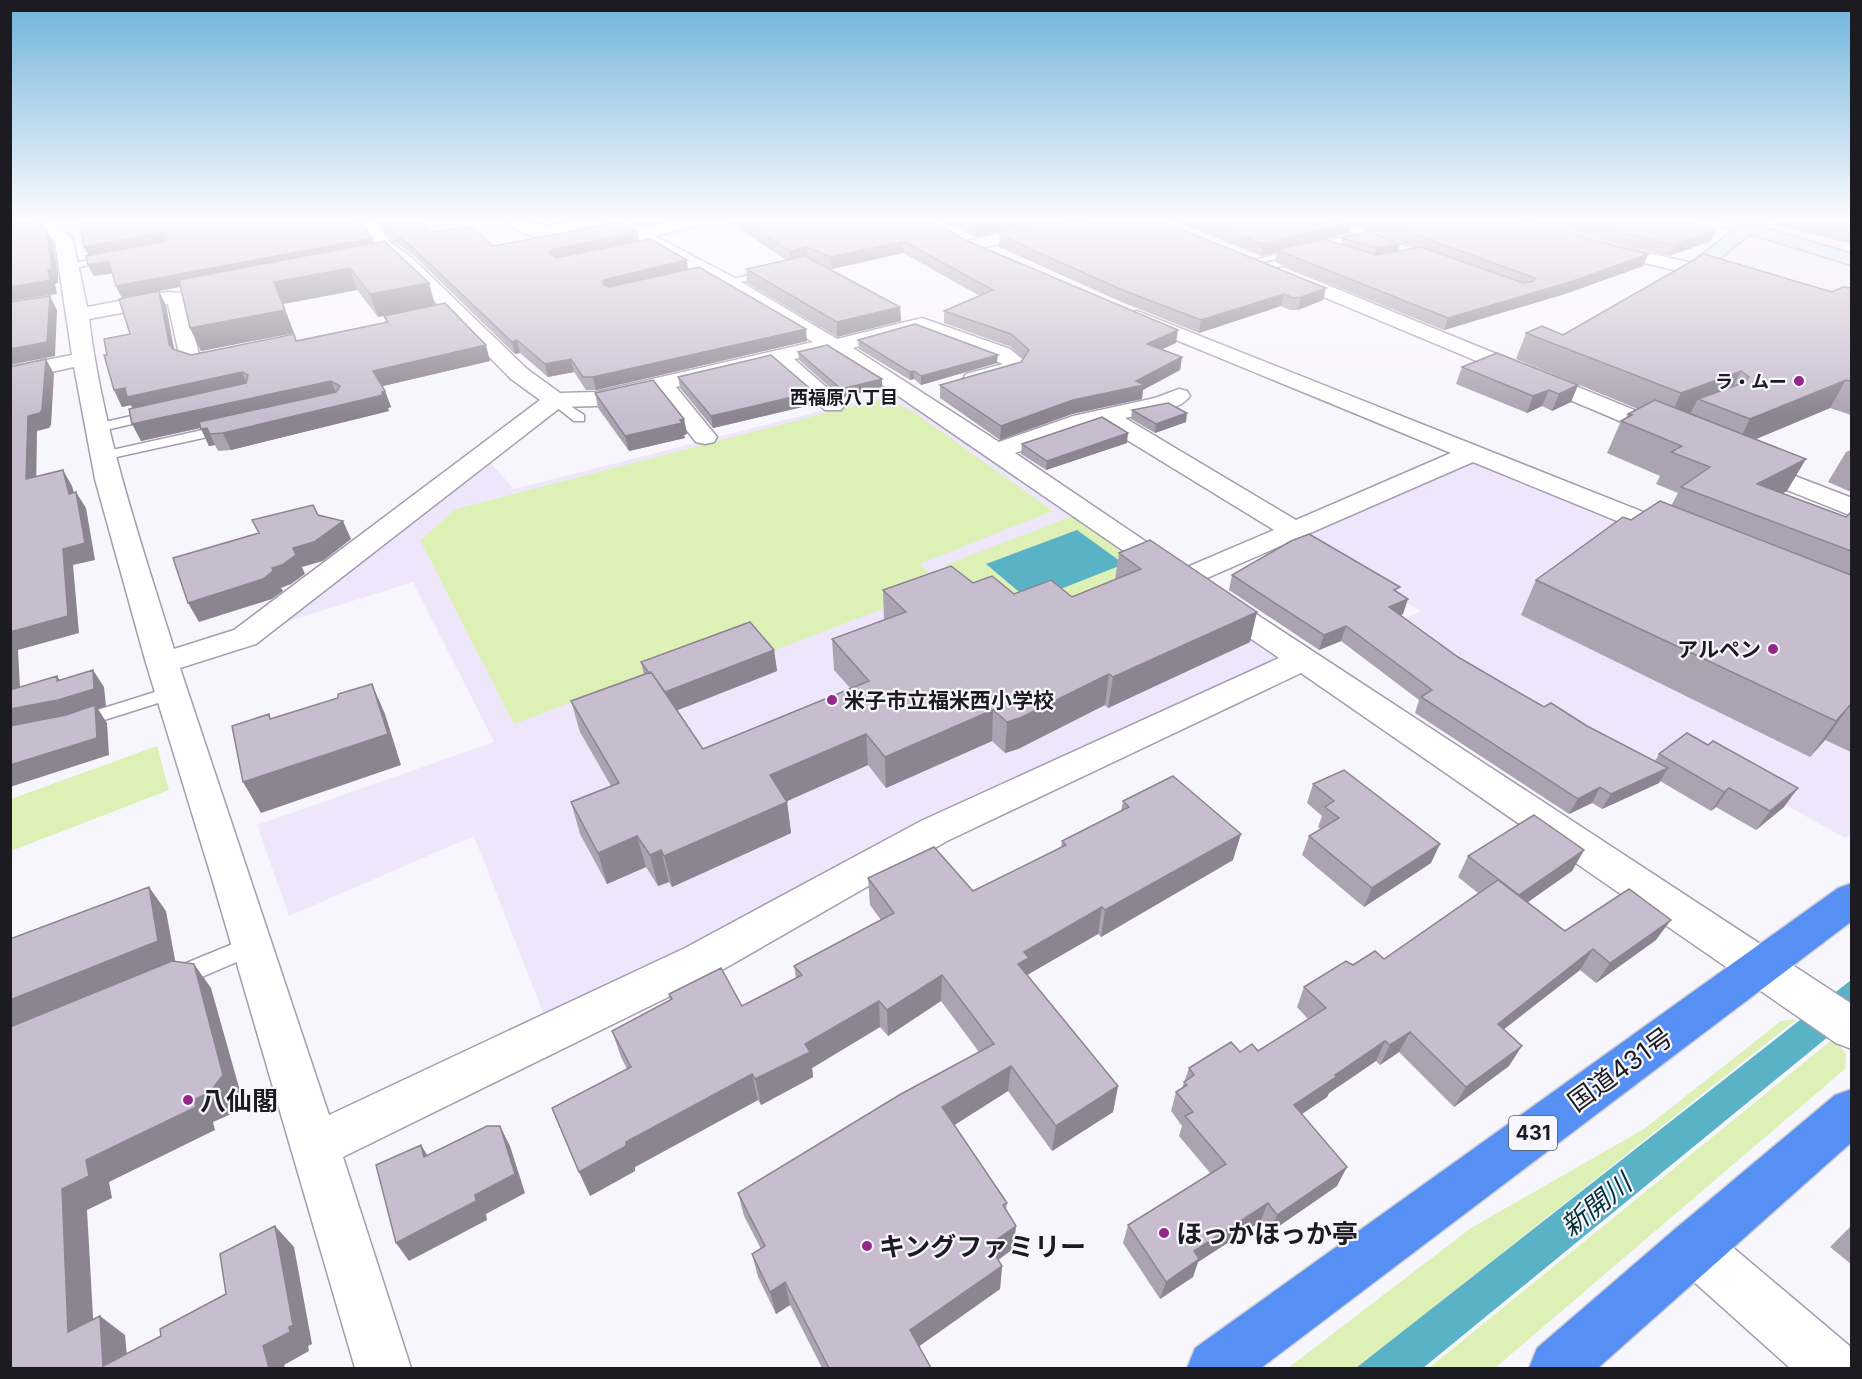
<svg xmlns="http://www.w3.org/2000/svg" width="1862" height="1379" font-family="Inter,'Noto Sans JP',sans-serif">
<style>
.built{fill:#eee7fc}
.green{fill:#ddf0b6}
.water{fill:#5ab2c7}
.lines{fill:none;stroke-linecap:round;stroke-linejoin:round}
.lane-casing{stroke:#a39daf;stroke-width:3}
.street-casing{stroke:#a39daf;stroke-width:3}
.secondary-casing{stroke:#a39daf;stroke-width:3}
.highway-casing{stroke:#d2d1d3;stroke-width:3}
.lane{fill:#fff;fill-rule:evenodd}
.street{fill:#fff;fill-rule:evenodd}
.secondary{fill:#cddefc;fill-rule:evenodd}
.highway{fill:#5790f4;fill-rule:evenodd}
.wall{fill:#aba3b2;fill-rule:evenodd}
.shaded-wall{fill:#8b8491}
.building{fill:#c7bdcf;stroke:#8b8491;stroke-width:1.5}
.poi-dot{fill:#94288a;stroke:#f8f6fd;stroke-width:2}
.labels{text-anchor:middle;dominant-baseline:central;stroke-width:4.5;stroke-linejoin:round;paint-order:stroke}
.far-poi-label{font-size:18px;font-weight:bold;fill:#1d1b22;stroke:#f8f6fd;text-anchor:end}
.far-neighbourhood-label{font-size:18px;font-weight:bold;fill:#1d1b22;stroke:#f8f6fd}
.shield{fill:#f8f6fd;stroke:#5f5d64;stroke-width:1.5}
.shield-label{font-size:20px;font-weight:bold;fill:#1d1b22}
.poi-label{font-size:21px;font-weight:bold;fill:#1d1b22;stroke:#f8f6fd;text-anchor:end}
.near-street-label{font-size:26px;fill:#1d1b22;stroke:#f8f6fd}
.near-poi-label{font-size:26px;font-weight:bold;fill:#1d1b22;stroke:#f8f6fd;text-anchor:start}
.near-water-label{font-size:27px;font-style:italic;fill:#022f38;stroke:#f8f6fd}
</style>
<rect width="100%" height="100%" fill="#f8f6fd"/>
<!-- built -->
<path class="built" d="M1777,222H1851V244L1838,252L1772,231L1768,227Z
M1749,236L1759,237L1851,265V306L1712,267Z
M891,393H901L1282,657L545,1018L474,836L289,916L257,825L494,742L413,582L267,628L487,459L514,489Z
M1474,460L1851,614V834L1845,838L1699,757L1641,774L1396,624L1421,611L1291,538Z"/>
<!-- green -->
<path class="green" d="M887,397L918,415L1053,511L919,564L943,586L775,650L758,631L514,724L420,540L456,509Z
M1075,515L1163,577L1020,639L990,604L945,565Z
M157,746L169,790L11,851V799Z
M1797,1019L1357,1368H1288L1471,1228L1644,1129L1781,1021Z
M1834,1038L1846,1054L1845,1069L1495,1368H1429Z"/>
<!-- water -->
<path class="water" d="M1077,530L1124,564L1030,601L986,564Z
M1851,980V1018L1423,1368H1356Z"/>
<g class="lines">
<defs>
<path id="lane" d="M1328,222H1342L1436,257L1427,259L1366,237L1255,264L1250,261L1356,234Z
M110,255L114,256V260L69,269L64,266Z
M770,269L775,272L774,274L728,285L723,282Z
M555,396L584,415V421H574L551,403V397Z
M153,411L158,412V418L97,432L90,428L92,425Z
M225,425L232,429L230,432L103,460L96,456L103,452Z
M171,687L180,693L177,697L79,728L72,726L70,722L72,718Z
M252,936L260,938L263,945L260,952L183,985L175,988L167,985L163,978L167,971Z"/>
<path id="street" d="M30,222H55L73,240L87,307L167,292L183,293L199,354L230,350L238,351L241,356L238,361L199,369L181,363L168,304L89,319C103,432 140,540 174,649L234,630L540,400L511,379L399,265L378,250L359,222H376L390,242L411,257L527,369L560,393L596,392L813,342L608,222H629L641,228L669,222H700L698,226L655,236L733,277L837,339L922,318L1010,349L1026,362L1020,373L974,386L966,384L963,379L966,374L1003,364L920,330L853,348L999,442L1073,416L1155,398L1179,389L1187,391L1190,396C1179,412 1144,414 1125,418L1296,520L1451,453L1130,321L1127,317L1130,313L1137,311L1686,529L1690,535L1686,541L1676,543L1666,541L1473,462L1184,588L1163,578L875,380L828,351L794,359L841,400L845,405L841,410H825L773,364L676,387L717,437L714,442L705,444L696,442L656,392L596,406L561,407L256,644L180,668L329,1115L685,948L921,821L1279,658L1205,607L1201,601L1205,595L1216,592L1227,595L1852,1004V1049L1836,1043L1301,673L947,841L715,974L343,1157L411,1368H355L213,882L146,663L95,479L74,367L10,381V367L72,355L55,242L42,229ZM1101,424L1274,530L1185,568L1015,453Z
M509,222H529L545,226L572,222H601L599,226C573,232 529,249 509,222Z
M1053,222H1084L1082,226L972,250L963,245L966,241Z
M1521,222H1545L1604,243L1732,272L1734,276L1725,282L1593,251L1523,226Z
M1283,267L1676,427L1679,432L1676,437L1667,439L1658,437L1276,277L1274,273L1276,269Z
M1751,459L1852,498V516L1742,472L1738,467L1742,462Z
M1693,1221L1711,1229L1852,1348V1368H1790L1675,1265L1667,1247L1675,1229Z"/>
<path id="secondary" d="M1719,222H1766L1761,227L1852,254V265L1750,234L1702,273H1688L1686,269L1688,265L1734,230L1721,226Z"/>
<path id="highway" d="M1852,883V921L1261,1368H1187L1195,1348L1838,888Z
M1852,1089V1142L1598,1368H1529L1537,1348L1675,1229L1835,1095Z"/>
</defs>
<!-- lane casing -->
<use href="#lane" class="lane-casing"/>
<!-- street casing -->
<use href="#street" class="street-casing"/>
<!-- secondary casing -->
<use href="#secondary" class="secondary-casing"/>
<!-- highway casing -->
<use href="#highway" class="highway-casing"/>
<!-- lane -->
<use href="#lane" class="lane"/>
<!-- street -->
<use href="#street" class="street"/>
<!-- secondary -->
<use href="#secondary" class="secondary"/>
<!-- highway -->
<use href="#highway" class="highway"/>
</g>
<!-- wall -->
<path class="wall" d="M79,222L372,238L373,243L429,283L435,305L490,361L382,386L385,391L391,407L388,408L389,411L231,450L218,451L215,445L209,446L201,428L141,441L131,405L122,407L114,390L107,355L130,334L159,291L166,306L174,350L191,355L296,341L386,323L384,316L414,310L378,317L357,290L283,304L294,333L201,351L190,328L181,287L122,298L116,286L112,273L94,276L88,265V255L84,247Z
M378,222H423L431,232L493,246L639,241L807,341L596,390H586L574,372L548,377L520,353L515,354L413,255L392,240Z
M634,222H665L641,226Z
M729,222H933L965,240L1176,343L1162,349L1182,357L1180,370L1143,390L1142,399L1072,414L1000,440L940,398V385L1021,362L1023,359L1011,347L944,323V311L980,296L903,253L832,269L820,264L900,307L901,321L837,337L747,283L746,269L786,260Z
M944,222H1043L976,237Z
M1177,222H1540L1597,242L1648,254L1643,266L1568,293L1444,330L1275,262L1277,252L1261,256ZM1352,223L1417,248L1398,251L1400,244L1342,238L1341,244L1325,239L1349,233Z
M1552,222H1689L1711,241L1669,256L1606,241Z
M1774,222H1851V241L1849,243L1773,225Z
M1000,235L1326,288L1323,300L1298,310H1290L1281,306L1199,333L1119,301L999,247Z
M1851,288V415L1830,408L1755,439L1787,491L1783,493L1846,517L1851,512V752L1825,740L1810,757L1521,615L1536,580L1631,520L1671,506L1678,493L1656,484L1660,476L1607,453L1621,421L1626,418L1628,414L1638,409L1516,359L1526,333L1563,335L1832,292Z
M858,340L997,363L921,385L914,379L910,380L859,349Z
M798,352L882,379V387L842,398L799,360Z
M1462,367L1578,385L1571,402L1552,411L1542,406L1527,413L1456,384Z
M678,377L815,404L713,428L680,388Z
M595,393L684,419L687,434L684,435L685,438L629,451L598,408Z
M1132,410L1186,422L1155,433L1131,419Z
M1127,443L1046,470L1021,454L1022,444Z
M1851,450V492L1828,482L1846,452Z
M1119,553L1250,642L1108,708L1105,705L1018,749L1005,753L992,741L886,788L868,765L787,801L791,833L672,887L669,882L658,886L646,867L607,884L580,834L571,802L611,786L580,732L571,701L644,675L641,662L774,650L777,671L677,710L703,749L851,689L834,670L832,639L884,620L883,590L973,583L1014,594L1072,597L1115,580Z
M1232,575L1398,592L1403,614L1400,615L1458,657L1544,707L1587,726L1655,761L1659,754L1784,807L1756,830L1716,807L1711,811L1660,781L1659,783L1602,809L1592,803L1569,814L1415,713L1419,700L1341,641L1319,650L1229,590Z
M1313,784L1431,863L1364,907L1302,855L1309,836L1321,829L1318,827L1322,816L1307,803Z
M1123,801L1233,860L1101,937L1098,934L1027,975L1118,1086L1113,1112L1052,1151L1008,1091L954,1125L1007,1203L1006,1210L1016,1226L1013,1249L998,1260L1002,1266L1000,1289L919,1346L931,1368H822L790,1305L776,1314L758,1277L752,1254L761,1249L744,1216L738,1193L979,1052L941,1001L888,1036L880,1027L812,1068L813,1077L761,1105L758,1100L635,1167V1171L590,1196L627,1069L621,1057L612,1031L670,1000L669,994L742,1006L796,978L794,966L881,920L870,905L868,878L973,891L1061,847L1062,841L1121,811Z
M1584,850L1572,871L1528,902L1565,931L1656,940L1596,983L1580,970L1504,1029L1509,1066L1454,1107L1399,1052L1380,1065L1376,1061L1329,1093L1327,1097L1301,1114L1337,1186L1269,1233L1260,1222L1198,1262L1193,1277L1160,1299L1123,1243L1128,1225L1211,1174L1179,1136L1182,1126L1171,1111L1176,1092L1182,1088L1189,1068L1240,1052L1258,1051L1308,1019L1297,1007L1304,987L1353,965L1384,959L1478,893L1458,877L1468,856Z
M1851,1226V1264L1830,1247Z"/>
<!-- shaded-wall -->
<path class="shaded-wall" d="M10,222H22L10,225Z
M641,222H665L641,226Z
M992,222H1043L976,237L977,225Z
M1352,222L1349,233L1280,251L1277,250V252L1261,256L1263,244Z
M1716,230L1711,241L1669,256L1674,245Z
M47,231L53,243L58,274V283L55,284L57,294L10,301V287L48,270Z
M163,232L168,243L90,258L84,247Z
M637,232L639,243L553,262L548,253L550,250Z
M372,238L375,249L122,298L116,286Z
M903,241V253L832,269L831,257Z
M1400,244L1398,251L1374,256L1376,248Z
M807,247L808,259L791,263L790,251Z
M1648,254L1643,266L1568,293L1444,330L1448,318Z
M687,260L688,272L605,292L603,284V280Z
M109,261L115,273L94,276L88,265Z
M350,268L357,290L283,304L294,333L201,351L190,328L274,282Z
M429,283L435,306L378,317L370,294Z
M1326,288L1323,300L1298,310L1301,297Z
M159,291L166,306L176,359L169,344Z
M1284,294L1281,306L1199,333L1201,320Z
M50,296L57,310L55,356L10,365V349Z
M900,307L901,321L837,337V322Z
M806,329L807,341L596,390L593,377Z
M1178,330L1176,343L1145,357L1147,344Z
M517,340L520,353L515,354L512,342Z
M486,345L490,361L379,387L373,371Z
M998,355L997,363L921,385V376Z
M1182,357L1180,370L1143,390L1142,399L1072,414L1000,440L1001,426L1073,400L1136,381Z
M46,359L54,374L51,425L49,428L37,431L36,495L26,479L28,416Z
M571,359L574,372L548,377L545,364Z
M914,371V379L910,380V372Z
M1741,371L1727,399H1698L1691,412L1668,421L1681,393Z
M242,372L249,388L135,413L131,405L122,407L114,390L125,388Z
M882,379V387L842,398L841,389Z
M1846,380L1830,408L1735,448L1750,419Z
M331,381L338,397L141,441L132,424Z
M1578,385L1571,402L1552,411L1559,394Z
M1549,390L1542,406L1527,413L1533,396Z
M385,391L391,407L388,408L389,411L231,450L223,433Z
M814,392L815,404L713,428L711,416Z
M1187,413L1186,422L1155,433L1156,424Z
M684,419L687,434L684,435L685,438L629,451L625,436Z
M207,428L210,434L215,445L209,446L201,429Z
M1128,433L1127,443L1046,470L1047,461Z
M1806,459L1787,491L1748,512L1757,484Z
M63,470L72,486L79,510L69,494Z
M76,492L86,508L95,560L73,565L79,633L18,650L21,707L57,681V676L68,693L93,670L104,687L106,706L98,709L107,723L109,755L10,787V632L63,549Z
M343,521L351,539L323,561L302,567L305,574L291,584L281,588L283,591L272,599L199,622L188,603L293,548Z
M1408,599L1403,614L1384,622L1389,607Z
M1257,612L1250,642L1108,708L1113,677Z
M1346,626L1341,641L1319,650L1324,635Z
M774,650L777,671L668,714L664,693Z
M1109,674L1105,705L1018,749L1005,753L1007,722Z
M372,684L385,714L401,765L261,813L243,782Z
M1851,704L1825,740L1810,757L1836,721Z
M993,710L992,741L886,788L885,757Z
M866,734L868,765L774,807L770,775Z
M1668,768L1659,783L1602,809L1611,794Z
M1600,787L1592,803L1569,814L1578,799Z
M1729,788L1716,807L1711,811L1724,792Z
M1798,788L1784,807L1756,830L1770,811Z
M787,802L791,833L672,887L664,856Z
M1241,834L1233,860L1101,937L1105,910Z
M637,836L646,867L607,884L598,853Z
M1440,844L1431,863L1364,907L1372,888Z
M661,850L669,882L658,886L650,855Z
M1584,850L1572,871L1508,916L1519,895Z
M149,887L166,911L176,965L10,1032V1000Z
M1102,907L1098,934L1027,975L1026,984L1018,964L1024,952Z
M1671,920L1656,940L1596,983L1610,963Z
M1593,949L1580,970L1485,1044L1498,1024Z
M194,964L211,988L242,1098L229,1115L213,1122L215,1130L109,1182L112,1198L87,1210L95,1352L68,1332L62,1189L86,1160L194,1100Z
M942,975L941,1001L888,1036L887,1010Z
M879,1001L880,1027L812,1068L813,1077L761,1105L755,1079L805,1044Z
M1410,1032L1399,1052L1380,1065L1390,1045Z
M1385,1041L1376,1061L1329,1093L1327,1097L1286,1125L1294,1105L1335,1075Z
M1522,1046L1509,1066L1454,1107L1466,1087Z
M1011,1066L1008,1091L942,1133V1107Z
M752,1074L758,1100L635,1167V1171L590,1196L579,1172L626,1142Z
M1118,1086L1113,1112L1052,1151L1056,1126Z
M500,1126L510,1146L525,1193L486,1214L487,1220L409,1261L396,1243L475,1195Z
M421,1145L433,1164L424,1157Z
M1347,1167L1337,1186L1269,1233L1277,1215Z
M1268,1203L1260,1222L1198,1262L1193,1277L1160,1299L1166,1282L1194,1251Z
M275,1226L294,1247L312,1344L308,1346L309,1351L284,1365L285,1368H269L263,1346Z
M1016,1226L1013,1249L987,1268L989,1245Z
M1002,1266L1000,1289L911,1352L910,1330Z
M785,1282L790,1305L776,1314L770,1292Z
M100,1316L125,1335L128,1368L103,1366Z"/>
<!-- building -->
<path class="building" d="M26,222H39L47,231L51,261V270H48L50,280L10,287V225Z
M79,222H361L372,238L116,286L109,261L88,265L86,256L166,241L168,234L163,232L84,247Z
M383,222H423L431,232L472,227L493,246L620,222L637,232L550,250L548,253L556,258L650,239L687,260L603,280V284L609,287L699,267L806,329L593,377H583L571,359L545,364L517,340L512,342L409,244L388,229Z
M745,222H933L965,240L1178,330L1147,344L1182,357L1136,381L1144,385L1073,400L1001,426L940,385L1021,362L1029,350L1011,334L944,311L993,290L903,241L831,257L807,247L790,251Z
M969,222H992L977,225Z
M1061,222H1163L1326,288L1301,297L1293,298L1284,294L1201,320L1120,289L1000,235Z
M1206,222H1352L1263,244Z
M1381,222H1540L1597,242L1648,254L1573,281L1448,318L1277,250L1324,239L1376,255L1421,247L1523,283L1534,281L1535,278Z
M1588,222H1689L1716,230L1674,245L1610,230Z
M1821,222H1851V229Z
M1367,232L1400,244L1376,248L1342,238Z
M384,241L429,283L370,294L350,268L274,282L285,310L190,328L179,280Z
M1704,254L1832,292L1843,287L1851,288V381L1846,380L1750,419L1698,399L1745,382L1749,377L1741,371L1681,393L1526,333L1542,326L1563,335Z
M805,256L900,307L837,322L746,269Z
M159,291L169,344L173,349L191,355L294,334L296,341L388,322L384,316L445,303L486,345L373,371L385,391L382,392L383,395L223,433L210,434L207,428L201,429L199,422L336,392L340,386L331,381L132,424L129,409L246,383L248,375L242,372L127,397L125,388L114,390L104,355H107L104,339L130,334L119,299Z
M50,296L47,342L10,349V302Z
M915,324L998,355L921,376L914,371L910,372L858,340Z
M827,345L882,379L841,389L798,352Z
M1497,353L1578,385L1559,394L1549,390L1533,396L1462,367Z
M771,355L814,392L711,416L678,377Z
M46,359L42,410L40,413L28,416L26,479L63,470L69,494L76,492L85,543L63,549L68,616L10,632V367Z
M653,380L684,419L680,420L682,423L625,436L595,393Z
M1655,400L1806,459L1757,484L1846,517L1851,512V551L1681,487L1710,467L1671,452L1682,446L1621,421L1632,415L1628,414Z
M1168,403L1187,413L1156,424L1132,410Z
M1102,417L1128,433L1047,461L1022,444Z
M1660,501L1851,575V704L1836,721L1536,580L1623,517L1631,520Z
M313,505L318,515L343,521L314,542L293,548L296,555L282,565L272,568L273,571L263,579L188,603L173,558L259,533L252,520Z
M1309,534L1400,587L1394,590L1408,599L1389,607L1458,657L1544,707L1551,703L1587,726L1668,768L1611,794L1600,787L1578,799L1421,697L1432,690L1346,626L1324,635L1232,575L1291,541Z
M1150,540L1257,612L1113,677L1109,674L1020,718L1007,722L993,710L885,757L866,734L770,775L787,802L664,856L661,850L650,855L637,836L598,853L571,802L619,783L571,701L651,672L703,749L869,681L832,639L906,612L883,590L951,566L973,583L992,576L1014,594L1051,580L1072,597L1141,569L1119,553Z
M750,622L774,650L665,692L651,672L649,673L641,662Z
M93,670L94,689L58,700L10,709V690L57,676V681Z
M372,684L388,734L243,782L232,726L269,714L270,719L338,698V694Z
M95,705L97,738L10,765V726L66,715Z
M1687,733L1708,745L1713,741L1798,788L1770,811L1729,788L1724,792L1659,754Z
M1344,770L1440,844L1372,888L1309,836L1339,818L1325,807L1334,801L1313,784Z
M1173,776L1241,834L1105,910L1102,907L1024,952L1029,958L1018,964L1118,1086L1056,1126L1011,1066L942,1107L1007,1203L1003,1205L1016,1226L989,1245L1002,1266L910,1330L931,1368H829L785,1282L770,1292L752,1254L765,1246L738,1193L901,1094L994,1044L942,975L887,1010L879,1001L805,1044L810,1052L755,1079L752,1074L626,1142V1146L579,1172L552,1108L631,1067L612,1031L672,999L669,994L721,968L742,1006L802,975L794,966L894,913L868,878L934,847L973,891L1066,845L1062,841L1129,807L1123,801Z
M1534,815L1584,850L1519,895L1468,856Z
M1498,880L1565,931L1629,889L1671,920L1610,963L1593,949L1498,1024L1522,1046L1466,1087L1410,1032L1390,1045L1385,1041L1335,1075L1336,1077L1294,1105L1347,1167L1277,1215L1268,1203L1194,1251L1199,1259L1166,1282L1128,1225L1226,1164L1185,1116L1193,1112L1176,1092L1187,1085L1184,1082L1194,1075L1189,1068L1231,1042L1240,1052L1252,1044L1258,1051L1326,1008L1304,987L1346,961L1353,965L1375,951L1384,959Z
M149,887L158,941L10,1000V939Z
M172,961L194,964L223,1075L210,1092L194,1100L196,1107L86,1160L89,1176L62,1189L68,1332L100,1316L103,1366L161,1336L160,1329L226,1294L220,1254L275,1226L293,1325L289,1327L290,1332L263,1346L269,1368H10V1027Z
M487,1126H500L515,1174L475,1195L476,1201L396,1243L376,1165L421,1145L424,1157Z"/>
<!-- sky -->
<linearGradient id="sky" x2="0" y2="1"><stop stop-color="#6fb3db"/><stop offset="0.53" stop-color="#fcfbfe"/><stop offset="1" stop-color="#fcfbfe" stop-opacity="0"/></linearGradient>
<rect width="1862" height="415" fill="url(#sky)"/>
<!-- markers -->
<g class="poi-dot">
<circle cx="1799" cy="381" r="6"/>
<circle cx="1773" cy="649" r="6"/>
<circle cx="832" cy="700" r="6"/>
<circle cx="188" cy="1100" r="6"/>
<circle cx="1164" cy="1233" r="6"/>
<circle cx="867" cy="1246" r="6"/>
</g>
<g class="labels">
<!-- far-poi labels -->
<g class="far-poi-label">
<text x="1787" y="381">ラ・ムー</text>
</g>
<!-- far-neighbourhood labels -->
<g class="far-neighbourhood-label">
<text x="844" y="397">西福原八丁目</text>
</g>
<!-- shield labels -->
<rect class="shield" x="1509" y="1116" width="48" height="34" rx="4.5"/>
<g class="shield-label">
<text x="1533" y="1133">431</text>
</g>
<!-- poi labels -->
<g class="poi-label">
<text x="1761" y="649">アルペン</text>
<text x="844" y="700" text-anchor="start">米子市立福米西小学校</text>
</g>
<!-- near-street labels -->
<g class="near-street-label">
<text transform="translate(1620 1069) rotate(-36)">国道431号</text>
</g>
<!-- near-poi labels -->
<g class="near-poi-label">
<text x="200" y="1100">八仙閣</text>
<text x="1176" y="1233">ほっかほっか亭</text>
<text x="879" y="1246">キングファミリー</text>
</g>
<!-- near-water labels -->
<g class="near-water-label">
<text transform="translate(1596 1205) rotate(-39)">新開川</text>
</g>
</g>
<!-- border -->
<rect width="1862" height="1379" fill="none" stroke="#1d1b22" stroke-width="24"/>
</svg>
